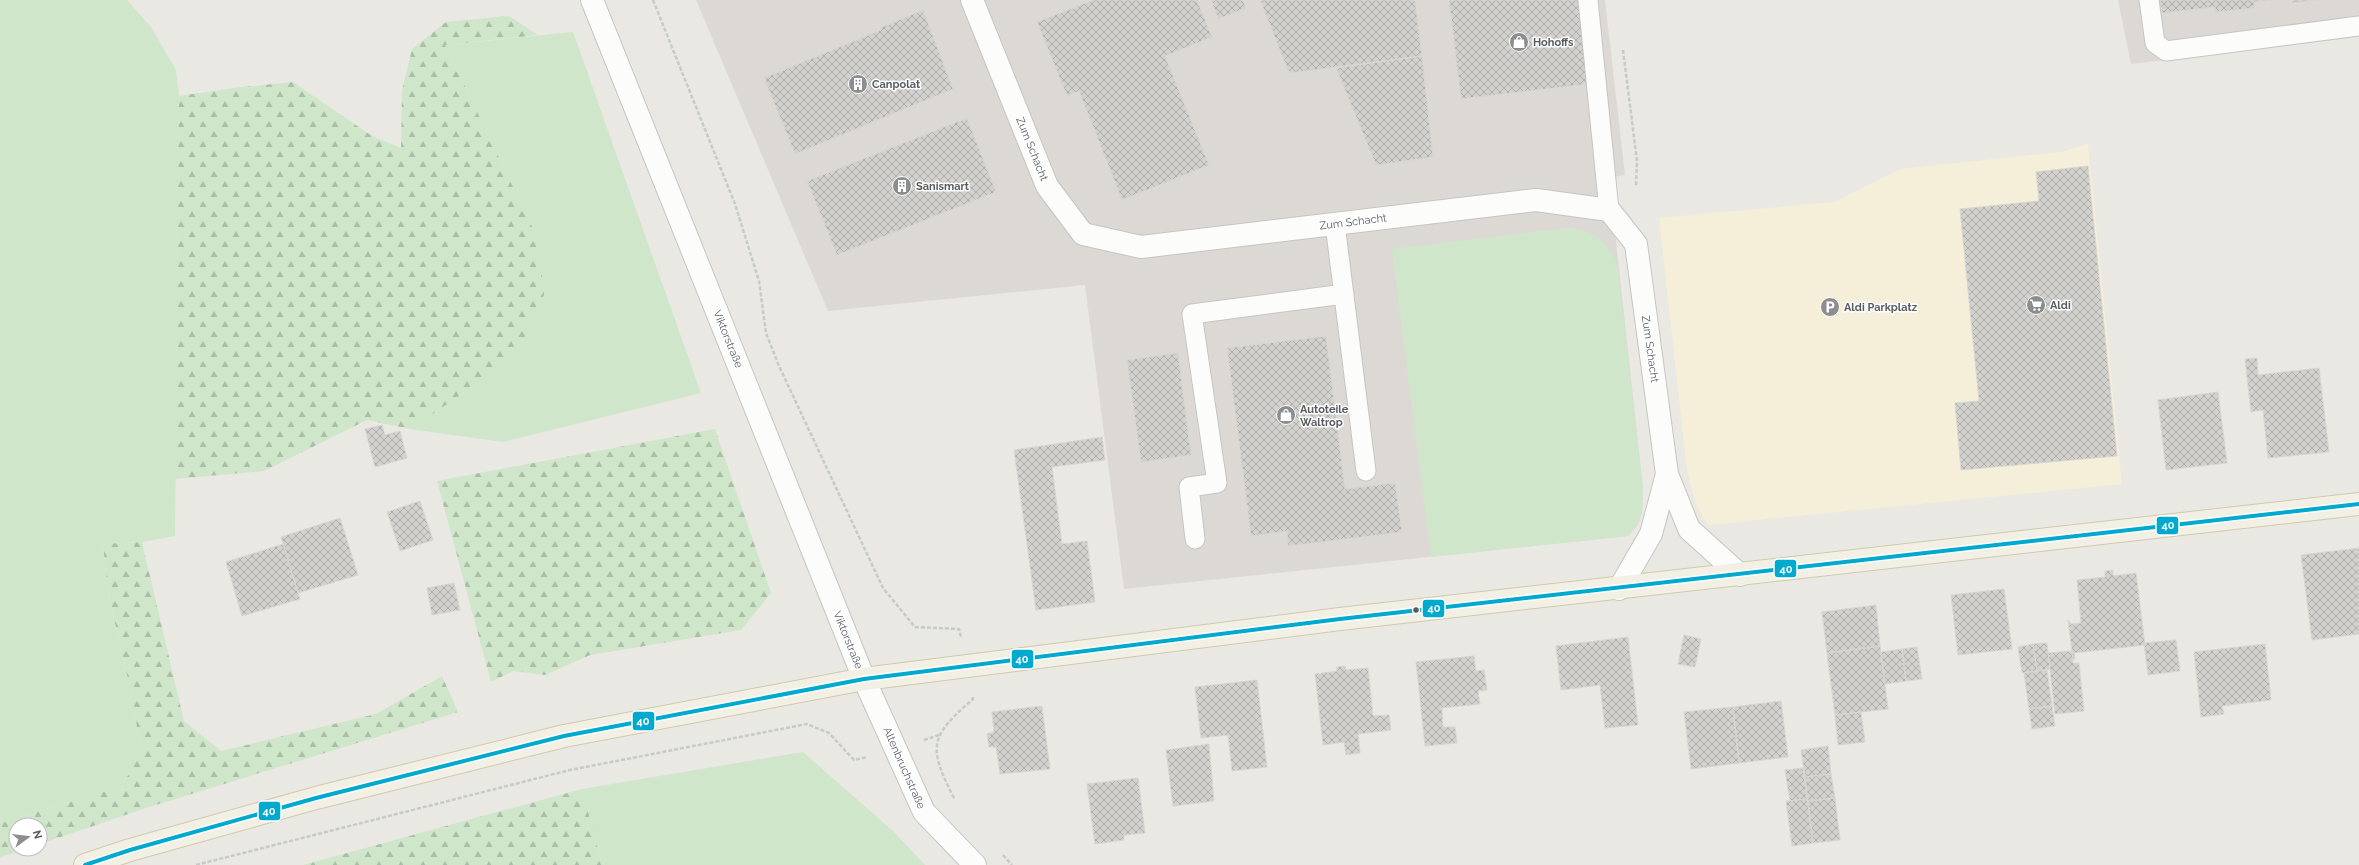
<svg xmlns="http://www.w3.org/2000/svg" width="2359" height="865" font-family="Raleway,sans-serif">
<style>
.commercial{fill:#f5efd9}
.industrial{fill:#dcd9d5}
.grass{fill:#cfe6cb}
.forest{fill:url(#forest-firs)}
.building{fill:url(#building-cross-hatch);stroke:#d8d6d1}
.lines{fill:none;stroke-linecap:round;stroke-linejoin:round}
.service-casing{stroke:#c5c5c3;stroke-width:21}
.minor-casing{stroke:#c5c5c3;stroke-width:24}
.tertiary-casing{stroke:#c5c5c3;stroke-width:24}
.secondary-casing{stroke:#c5c6c4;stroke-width:24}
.primary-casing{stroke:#d2c8ae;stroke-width:24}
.path{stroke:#c5cbc8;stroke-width:2.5;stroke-dasharray:4 2;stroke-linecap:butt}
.service{stroke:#fcfcfb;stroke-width:19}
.minor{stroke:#fcfcfb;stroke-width:22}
.tertiary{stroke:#fcfcfb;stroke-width:22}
.secondary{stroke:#fcfcfb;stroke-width:22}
.primary{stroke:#f2f0e5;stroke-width:22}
.bus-1-casing{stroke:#fff;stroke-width:7}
.bus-1{stroke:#00a9ce;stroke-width:4}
.bus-dot{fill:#585c61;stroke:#fff;stroke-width:1.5}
.labels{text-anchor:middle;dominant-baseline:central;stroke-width:3;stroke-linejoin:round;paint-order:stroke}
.poi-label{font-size:11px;font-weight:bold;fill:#585c61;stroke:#fff;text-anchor:start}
.street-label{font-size:11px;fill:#585c61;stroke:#fff}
.line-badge{stroke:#fff;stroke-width:1.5}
.badge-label{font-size:11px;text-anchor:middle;font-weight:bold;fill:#fff}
</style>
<defs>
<pattern id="forest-firs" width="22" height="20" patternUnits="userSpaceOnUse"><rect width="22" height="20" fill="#cfe6cb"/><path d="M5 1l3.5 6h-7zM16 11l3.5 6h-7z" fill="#abbea8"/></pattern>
<pattern id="building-cross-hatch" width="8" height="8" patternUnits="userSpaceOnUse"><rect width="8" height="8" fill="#d2d1cd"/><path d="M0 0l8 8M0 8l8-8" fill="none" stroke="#adadaa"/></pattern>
</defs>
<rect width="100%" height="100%" fill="#e9e8e2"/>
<!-- commercial -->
<path class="commercial" d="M2088,144L2122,484L1708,525L1696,505L1687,470L1659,218L1834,202L1900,169L2061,152Z"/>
<!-- industrial -->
<path class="industrial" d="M696,0H1605L1625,175L1609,178L1643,488L1642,513L1637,526L1628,536L1124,589L1085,285L828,311Z
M2118,0H2359V37L2131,64Z"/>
<!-- grass -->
<path class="grass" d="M0,0H127L151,27L176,70L179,96L175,536L142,542L103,544L108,592L132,697L141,752L122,786L0,823Z
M573,32L701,393L503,442L410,429L514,359L538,239L445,45Z
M1568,228C1597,231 1610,243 1618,270L1643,488C1643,507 1642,521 1628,536L1431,557L1392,249Z
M803,752L894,832L925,865H602L582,789Z"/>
<!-- forest -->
<path class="forest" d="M509,16L538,35L445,45L538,239L544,295L514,359L410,429L367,420L264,471L175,479L179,96L234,88L293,82L372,136L401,148L402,91L412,49L446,22Z
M715,429L771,593L741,630L590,655L545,675L513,671L491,682L437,481Z
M142,542L184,721L221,751L376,714L442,676L458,712L146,808L40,844V825H16V849H26L0,857V823L122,786L141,752L132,697L108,592L103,544Z
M582,789L602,865H303Z"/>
<!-- building -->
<path class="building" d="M1093,0H1197L1212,37L1165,56L1209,165L1122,200L1079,91L1067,96L1037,22Z
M1211,0H1243L1246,8L1218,19Z
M1260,0H1415L1422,56L1289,73Z
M1449,0H1578L1588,84L1461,99Z
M2160,0H2273L2254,2V8L2216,12L2215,7L2162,13Z
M2292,0H2319L2292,3Z
M923,10L953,89L795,154L764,78L881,30L880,28Z
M1422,56L1433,157L1376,165L1336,68Z
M967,118L996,192L837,255L807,181Z
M2088,166L2117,456L1961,470L1955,403L1979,401L1960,209L2039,201L2036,172Z
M1326,336L1345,489L1395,483L1402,532L1288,546L1287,531L1251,536L1227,348Z
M1178,353L1191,455L1141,462L1127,360Z
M2257,358L2258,375L2319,368L2329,452L2268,458L2263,410L2251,412L2245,359Z
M2218,392L2227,463L2166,470L2158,400Z
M382,425L385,435L400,431L407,458L375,467L365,429Z
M1102,437L1105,460L1052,467L1062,544L1087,541L1095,602L1036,610L1014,450Z
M420,501L433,540L400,551L387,512Z
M340,518L358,575L298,593L281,537Z
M283,544L300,599L242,616L226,562Z
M2359,548V634L2312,640L2301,555Z
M2113,570V576L2136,573L2145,645L2074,653L2075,659H2073L2068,620L2071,624L2081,623L2077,580L2105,577V571Z
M454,583L460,610L432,615L427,588Z
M2004,589L2012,649L1958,655L1951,595Z
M1876,605L1880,646L1827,653L1822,612Z
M1684,635L1701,639L1695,667L1678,664Z
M1628,637L1638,725L1605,728L1600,685L1561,690L1556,646Z
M2176,640L2180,671L2148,675L2144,643Z
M2047,643L2050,669L2037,671L2033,644Z
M2033,644L2037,671L2022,673L2018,647Z
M2265,644L2271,700L2222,706L2224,714L2201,717L2194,652Z
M1880,646L1888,709L1835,715L1827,653Z
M1917,647L1922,679L1906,681L1902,649Z
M1902,649L1906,681L1885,684L1881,652Z
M2072,651L2073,663H2079L2084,711L2055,714L2048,653Z
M1474,656L1476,671L1484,670L1487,690L1478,691L1480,704L1442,708L1443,727H1455L1457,743L1425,746L1416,662Z
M1345,666L1346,670L1368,668L1373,716L1389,715L1391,730L1358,734L1360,753L1346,755L1344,742L1323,745L1315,674L1337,671V667Z
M2047,670L2052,706L2029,709L2024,673Z
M1257,680L1267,767L1232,771L1228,735L1201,738L1195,687Z
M1781,701L1788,757L1739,763L1733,707Z
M1042,706L1050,769L1000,774L996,747H989L987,734L994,732L992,712Z
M2052,706L2055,726L2032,729L2029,709Z
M1733,707L1739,763L1691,769L1684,712Z
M1861,712L1865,742L1838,745L1835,715Z
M1209,744L1214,801L1173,806L1166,750Z
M1828,746L1831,774L1805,777L1801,750Z
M1803,768L1807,799L1790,801L1785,770Z
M1831,774L1835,798L1808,801L1805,777Z
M1138,778L1145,833L1124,835V840L1095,844L1087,784Z
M1835,798L1840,840L1813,843L1808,801Z
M1807,799L1813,843L1792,846L1786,801Z"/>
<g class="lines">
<defs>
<path id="service" d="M1588,0L1609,210
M2149,0L2155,43L2166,51L2359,26
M1335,224L1366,471
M1195,539L1189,487L1217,483L1192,314L1344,294"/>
<path id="minor" d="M972,0L1047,186L1083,234L1141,247L1536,200L1609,210L1636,244L1667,474L1689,529L1740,575
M1619,589L1651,534L1667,474"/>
<path id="tertiary" d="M864,679L924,812L975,865"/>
<path id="secondary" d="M592,0L864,679"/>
<path id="primary" d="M85,865L130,850L316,798L564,736L864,679L1340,619L2359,504"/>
</defs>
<!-- service casing -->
<use href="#service" class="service-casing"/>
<!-- minor casing -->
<use href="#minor" class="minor-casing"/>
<!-- tertiary casing -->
<use href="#tertiary" class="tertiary-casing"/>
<!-- secondary casing -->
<use href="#secondary" class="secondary-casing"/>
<!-- primary casing -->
<use href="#primary" class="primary-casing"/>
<!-- path -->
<path class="path" d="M653,0L735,204L759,281L766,333L779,366L883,588L915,627L959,629L961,637
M1623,50L1637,161L1636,186
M924,740L939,735
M954,798C928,747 929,737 973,699L972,695
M1003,855L1012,865
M196,865L570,770L807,724L829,733L854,760L867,757"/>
<!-- service -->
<use href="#service" class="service"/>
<!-- minor -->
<use href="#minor" class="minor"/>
<!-- tertiary -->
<use href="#tertiary" class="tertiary"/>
<!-- secondary -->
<use href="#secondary" class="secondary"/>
<!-- primary -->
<use href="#primary" class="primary"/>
<defs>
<path id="bus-1" d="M85,865L130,850L316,798L564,736L864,679L1340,619L2359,504"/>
</defs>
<!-- bus-1 casing -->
<use href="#bus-1" class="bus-1-casing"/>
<!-- bus-1 -->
<use href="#bus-1" class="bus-1"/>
</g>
<!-- icons -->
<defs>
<symbol id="shop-disc" viewBox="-11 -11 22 22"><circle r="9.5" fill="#8b8d8e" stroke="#fff"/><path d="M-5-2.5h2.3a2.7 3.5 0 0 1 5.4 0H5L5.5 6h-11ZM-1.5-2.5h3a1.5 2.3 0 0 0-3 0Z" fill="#fff"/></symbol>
<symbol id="building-disc" viewBox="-11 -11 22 22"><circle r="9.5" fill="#8b8d8e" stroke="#fff"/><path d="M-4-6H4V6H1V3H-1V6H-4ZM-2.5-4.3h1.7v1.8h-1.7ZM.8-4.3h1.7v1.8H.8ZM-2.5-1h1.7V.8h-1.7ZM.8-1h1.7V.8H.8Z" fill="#fff"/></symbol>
<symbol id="supermarket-disc" viewBox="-11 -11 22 22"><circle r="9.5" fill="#8b8d8e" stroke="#fff"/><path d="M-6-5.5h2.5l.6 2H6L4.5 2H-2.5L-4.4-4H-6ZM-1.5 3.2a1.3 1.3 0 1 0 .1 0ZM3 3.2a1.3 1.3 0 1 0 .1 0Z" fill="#fff"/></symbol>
<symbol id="parking-disc" viewBox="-11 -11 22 22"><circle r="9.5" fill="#8b8d8e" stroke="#fff"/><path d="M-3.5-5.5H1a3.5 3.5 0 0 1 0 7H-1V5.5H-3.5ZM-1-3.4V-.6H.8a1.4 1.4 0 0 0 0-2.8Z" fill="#fff"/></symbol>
</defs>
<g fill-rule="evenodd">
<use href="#shop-disc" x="1508" y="31" width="22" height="22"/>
<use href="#building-disc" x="847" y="73" width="22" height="22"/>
<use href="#building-disc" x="891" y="175" width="22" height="22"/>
<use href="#supermarket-disc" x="2025" y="294" width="22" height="22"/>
<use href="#parking-disc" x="1819" y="296" width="22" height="22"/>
<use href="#shop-disc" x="1275" y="404" width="22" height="22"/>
</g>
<!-- markers -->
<circle class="bus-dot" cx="1416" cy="610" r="3.5"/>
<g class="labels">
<!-- poi labels -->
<g class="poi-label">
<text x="1533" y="42">Hohoffs</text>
<text x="872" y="84">Canpolat</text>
<text x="916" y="186">Sanismart</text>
<text x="2050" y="305">Aldi</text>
<text x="1844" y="307">Aldi Parkplatz</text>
<text x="1300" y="409">Autoteile<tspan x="1300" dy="13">Waltrop</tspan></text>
</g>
<!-- street labels -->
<g class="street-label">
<text transform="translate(1032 149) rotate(68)">Zum Schacht</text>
<text transform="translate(1353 222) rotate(-7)">Zum Schacht</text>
<text transform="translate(728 339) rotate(68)">Viktorstraße</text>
<text transform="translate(1650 349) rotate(82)">Zum Schacht</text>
<text transform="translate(848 640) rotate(68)">Viktorstraße</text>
<text transform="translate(904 768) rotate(66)">Altenbruchstraße</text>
</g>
</g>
<g class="line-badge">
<rect x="2156" y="516" width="23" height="19" rx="4" fill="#00a9ce"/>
<rect x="1774" y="559" width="23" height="19" rx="4" fill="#00a9ce"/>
<rect x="1422" y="599" width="23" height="19" rx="4" fill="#00a9ce"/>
<rect x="1011" y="649" width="23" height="20" rx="4" fill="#00a9ce"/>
<rect x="632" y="711" width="23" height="20" rx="4" fill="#00a9ce"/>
<rect x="258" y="801" width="23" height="20" rx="4" fill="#00a9ce"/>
</g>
<g class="badge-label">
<text x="2168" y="529">40</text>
<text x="1786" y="573">40</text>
<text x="1434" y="612">40</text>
<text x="1022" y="663">40</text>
<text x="643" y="725">40</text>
<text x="269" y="815">40</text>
</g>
<!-- north arrow -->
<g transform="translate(28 837) rotate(75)"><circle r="19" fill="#ffffff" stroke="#bcbec0"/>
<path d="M0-3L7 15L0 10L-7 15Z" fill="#8b8d8e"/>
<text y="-6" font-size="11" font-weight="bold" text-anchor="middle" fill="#585c61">N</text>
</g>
</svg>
